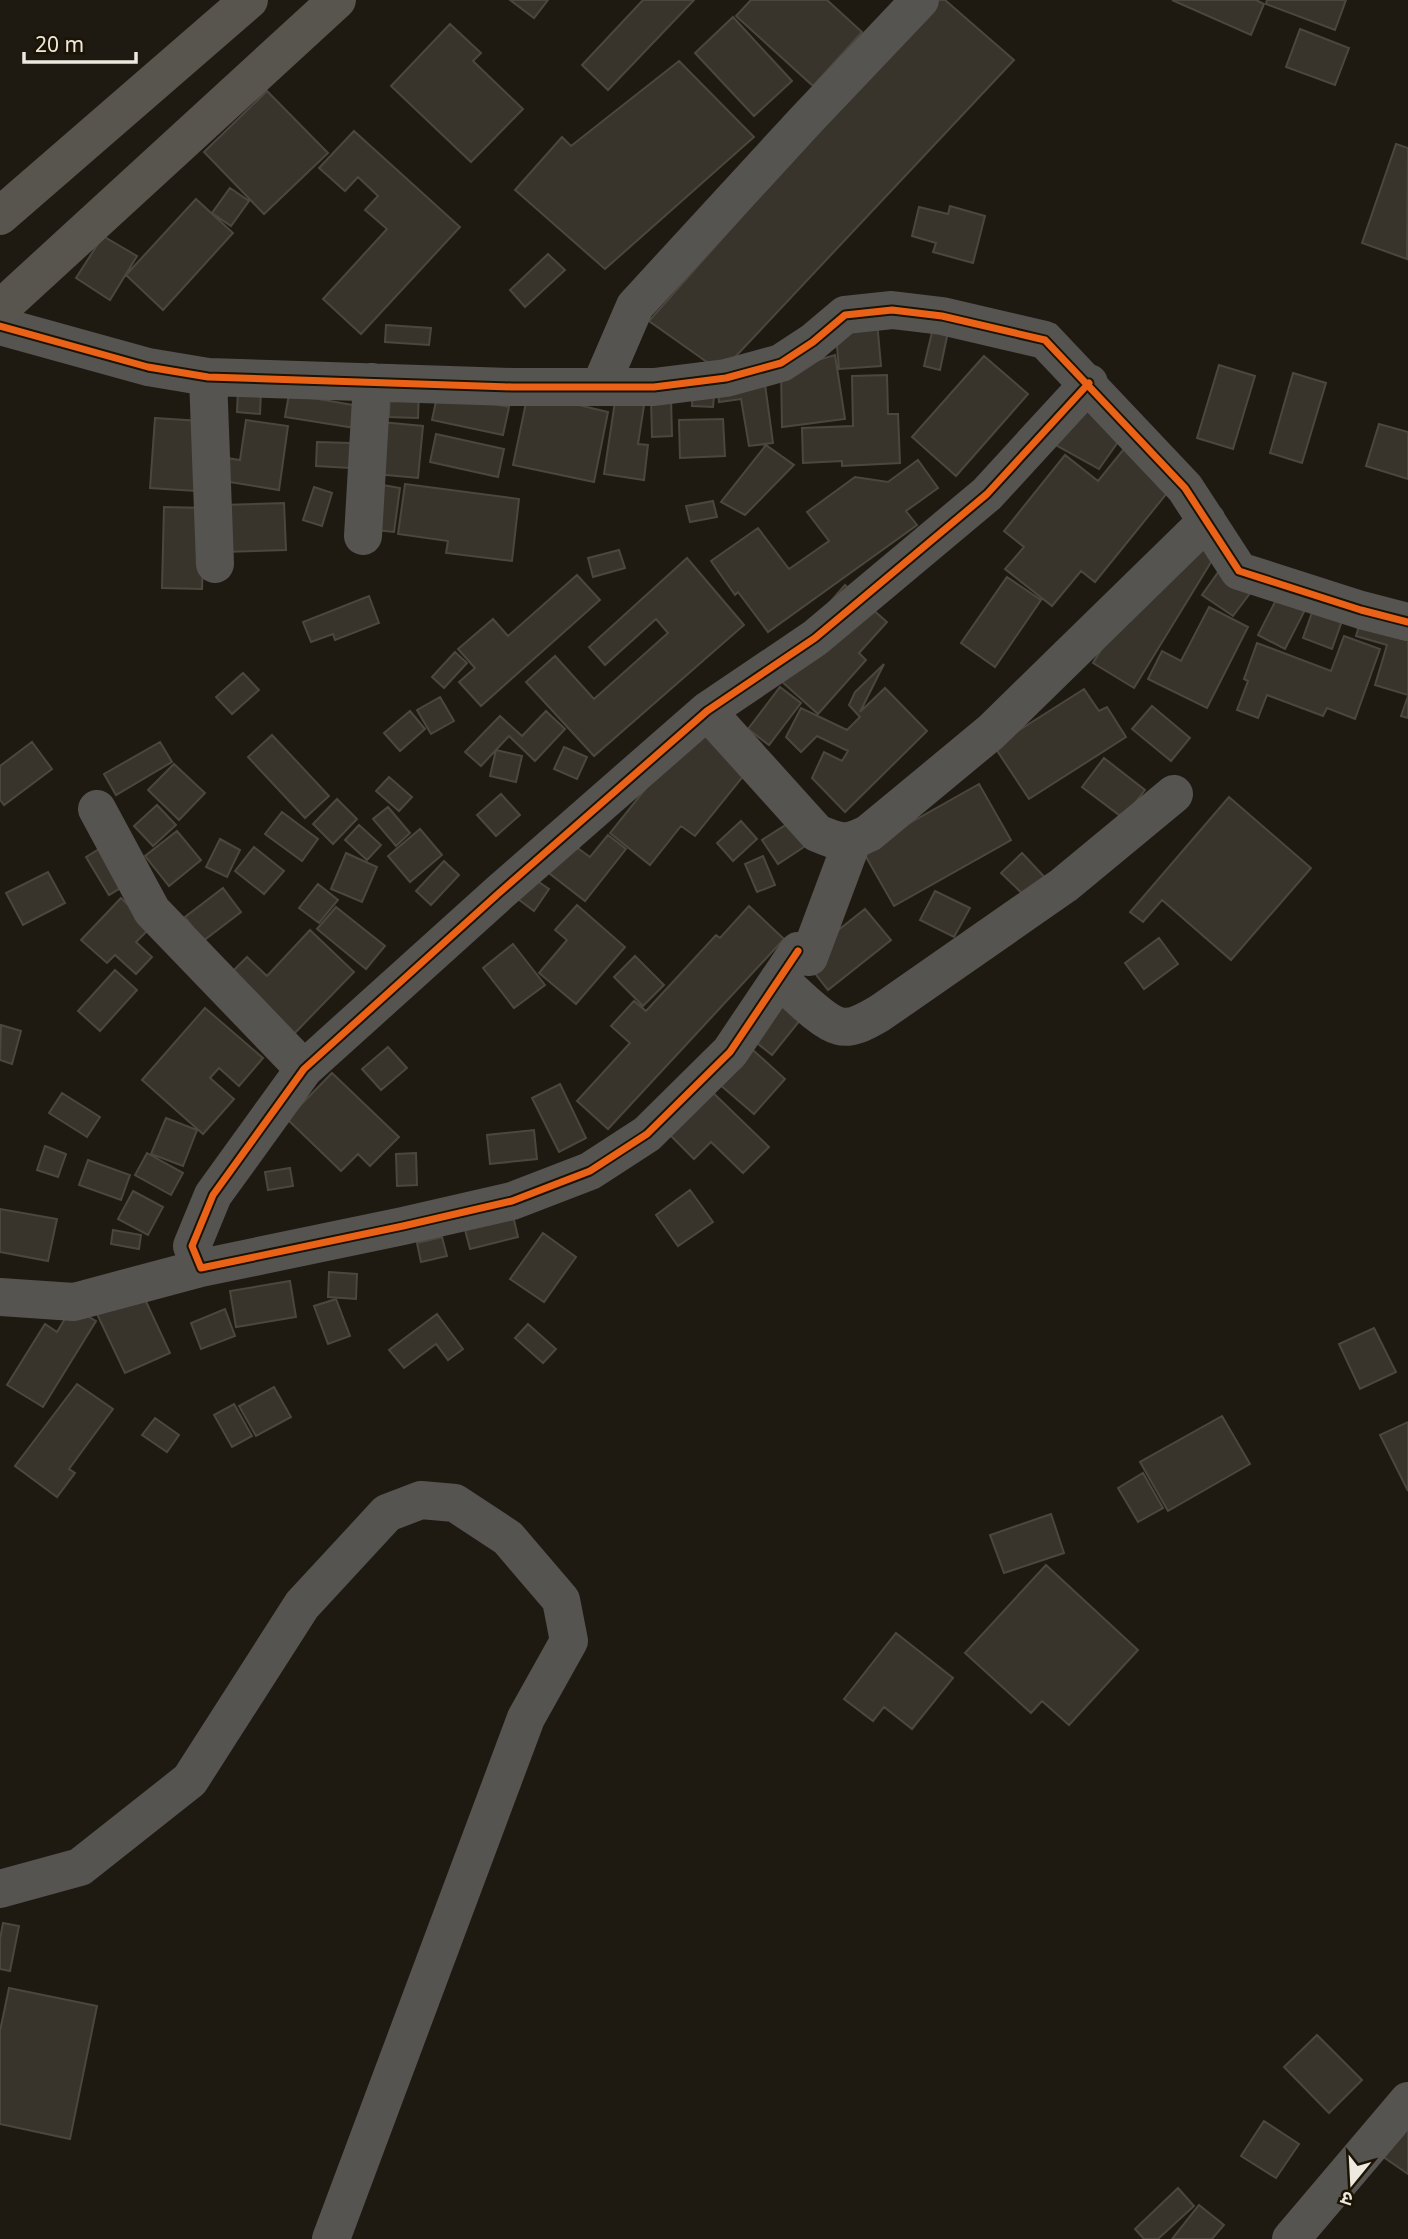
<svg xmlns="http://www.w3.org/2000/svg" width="1408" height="2239" font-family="'Noto Sans','Noto Sans Devanagari',sans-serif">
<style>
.building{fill:#38342c;stroke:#4b473e;stroke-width:2}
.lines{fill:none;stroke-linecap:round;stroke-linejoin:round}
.minor{stroke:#565451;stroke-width:38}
.major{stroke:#57554e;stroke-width:38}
.cycleway-casing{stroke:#1b1303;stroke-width:11}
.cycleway{stroke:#ea6118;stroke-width:7}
</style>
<rect width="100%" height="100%" fill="#1f1a11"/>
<!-- building -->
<path class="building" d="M510,0H548L534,18Z
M643,0H694L608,90L582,65Z
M751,0H827L862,32L813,86L736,16Z
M934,0H945L1014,60L721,372L649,321Z
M1172,0H1256L1264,4L1251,35Z
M1267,0H1346L1335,30L1266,4Z
M733,17L792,81L754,116L695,53Z
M450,24L481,53L473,61L523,109L471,162L391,86Z
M1300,29L1349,48L1335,85L1286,67Z
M679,61L754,137L605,269L515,190L562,137L571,146Z
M267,91L328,153L264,214L204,152Z
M354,131L460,227L361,334L323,299L387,229L365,210L378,196L358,177L345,191L319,168Z
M1396,144L1408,148L1407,259L1362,243Z
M230,188L249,201L231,226L212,213Z
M196,199L233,233L163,310L126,275Z
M950,206L985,216L973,263L933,252L936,243L912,236L919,207L948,214Z
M103,236L137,256L110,300L76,278Z
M548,254L565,270L525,307L510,290Z
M877,321L881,366L839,369L835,324Z
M386,325L431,328L429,345L385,342Z
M933,328L948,332L940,370L924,366Z
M835,355L845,419L782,427L781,371Z
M984,356L1028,394L956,476L912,437Z
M1219,365L1255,376L1233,449L1197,438Z
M1293,373L1326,383L1302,463L1270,453Z
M887,375L888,414H898L900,463L842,466V461L803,463L802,428L853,426L852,376Z
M764,377L773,443L749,446L741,399L719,402L717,384Z
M693,382L715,384L713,407L692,406Z
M238,390L261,391L260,414L237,412Z
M390,390L419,391L418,418L389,417Z
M438,392L509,407L503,435L432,420Z
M528,393L608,412L594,482L513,465Z
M289,394L359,406L355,428L285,417Z
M616,395L645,399L638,444L648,445L644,480L604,474Z
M1081,396L1125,432L1099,469L1054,444Z
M651,398H671L672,436L652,437Z
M155,418L201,421L196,491L150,488Z
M723,419L725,456L680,458L679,420Z
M246,420L288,426L279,490L217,480L220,457L240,460Z
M381,422L423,426L418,478L376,474Z
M1379,424L1408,432V479L1366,466Z
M436,434L504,449L498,477L430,462Z
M317,442L351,443L350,468L316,466Z
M1128,444L1176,482L1095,582L1081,571L1052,606L1005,569L1024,547L1004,531L1065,455L1098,481Z
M766,445L794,465L745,515L721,502Z
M918,460L938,488L906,511L917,525L768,632L738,592L735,595L711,561L758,528L789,569L829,541L807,512L855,477L888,482Z
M405,484L519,499L512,561L446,553L448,541L398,534Z
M383,485L400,488L394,532L376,530Z
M314,487L332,493L322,526L303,520Z
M713,501L717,517L690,522L686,506Z
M284,503L286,550L223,552L221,505Z
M164,507L205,508L202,589L162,588Z
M1178,524L1219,549L1134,688L1093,663Z
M619,550L625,568L593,577L588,558Z
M687,558L744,625L594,756L526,682L555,656L594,699L668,633L656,619L605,665L589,647Z
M1224,564L1254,588L1233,616L1202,595Z
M577,575L600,600L481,706L459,682L475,668L458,649L493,619L508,636Z
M1007,577L1041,600L995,667L961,643Z
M845,585L887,622L859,653L866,660L818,714L770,671Z
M1279,594L1306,608L1285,649L1258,635Z
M369,596L379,623L335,640L333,634L311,642L303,622Z
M1209,607L1248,627L1207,708L1148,679L1162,651L1181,661Z
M1314,607L1343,618L1332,649L1303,638Z
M1362,616L1408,630V695L1375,685L1387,645L1356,636Z
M1344,636L1380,649L1355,719L1327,708L1323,716L1267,695L1258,718L1237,710L1248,681L1244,679L1257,643L1331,671Z
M455,652L467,663L444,688L432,677Z
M884,664L860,712L885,688L927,731L845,812L812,778L824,752L842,761L848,751L817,736L801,752L786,737L801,708L847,730L860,717L849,705L855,692Z
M243,673L259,690L232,714L216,697Z
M780,687L801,703L769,745L748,729Z
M1084,689L1099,711L1107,707L1126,737L1029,799L994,746Z
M1408,696V718L1401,716Z
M440,697L454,721L431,734L417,710Z
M1152,706L1190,738L1171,761L1132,729Z
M410,711L425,729L400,751L384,733Z
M546,711L565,729L535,761L509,736L481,766L465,752L500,716L522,736Z
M696,726L749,769L695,836L681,826L650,865L610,833Z
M272,735L329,796L305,818L248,757Z
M32,742L52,769L4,805L0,800V766Z
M160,742L172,762L116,795L104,774Z
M564,747L587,757L577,779L554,769Z
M496,750L522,756L516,782L490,776Z
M1104,758L1145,790L1123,818L1082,787Z
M174,764L205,793L179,820L148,790Z
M389,777L412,797L399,811L376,791Z
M979,784L1011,840L894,906L862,850Z
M501,794L520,815L496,836L477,815Z
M1229,797L1311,868L1231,960L1162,900L1143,922L1130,912Z
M337,799L357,819L333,844L313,824Z
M157,805L176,825L153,846L134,826Z
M388,807L410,833L396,846L373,819Z
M282,812L318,839L302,861L265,834Z
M795,819L810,843L778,864L762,840Z
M741,821L757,839L733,861L717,843Z
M359,825L381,845L367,860L345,840Z
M420,829L442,855L410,882L388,856Z
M177,831L201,860L169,886L145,856Z
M608,835L626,849L585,901L545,870L568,841L590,857Z
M220,839L240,850L227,877L206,867Z
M109,843L132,881L109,895L86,857Z
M254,847L284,871L264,894L235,871Z
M346,853L377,867L362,902L331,889Z
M1022,853L1051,884L1032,903L1001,873Z
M763,856L775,885L757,892L745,864Z
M444,861L459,875L431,905L416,891Z
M48,872L65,903L23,925L6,893Z
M533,878L549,889L534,911L518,899Z
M318,884L338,900L319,923L299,908Z
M223,888L241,912L203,941L185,917Z
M935,891L970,908L954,937L920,920Z
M121,898L151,927L136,942L152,957L136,974L115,955L107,963L81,940Z
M577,905L625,947L576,1004L539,973L567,940L555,930Z
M749,906L784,939L608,1129L577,1101L630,1043L611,1026L634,1001L646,1011L716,935L720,938Z
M336,907L385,946L366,969L317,929Z
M865,909L891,940L828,990L803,958Z
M310,930L354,972L292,1036L228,976L247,957L267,976Z
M1159,938L1178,964L1144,989L1125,963Z
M513,944L545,985L514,1008L483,968Z
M635,956L664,985L643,1006L614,977Z
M115,970L137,990L100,1031L78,1011Z
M779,994L805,1014L772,1055L747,1035Z
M205,1008L263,1058L239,1086L219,1068L210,1078L234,1099L203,1134L142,1080Z
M1,1025L21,1031L12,1064L0,1060Z
M743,1041L785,1079L754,1114L711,1077Z
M388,1047L407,1068L381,1090L362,1069Z
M332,1073L399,1137L370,1166L358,1154L341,1171L287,1119Z
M560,1084L586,1138L559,1152L532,1098Z
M705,1085L769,1147L743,1173L711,1142L694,1159L663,1128Z
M62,1093L100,1117L87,1137L49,1113Z
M166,1118L197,1130L183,1166L151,1154Z
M534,1130L537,1159L490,1164L487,1135Z
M45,1146L66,1154L58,1177L37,1170Z
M147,1153L183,1173L171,1195L135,1175Z
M416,1153L417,1185L397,1186L396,1154Z
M88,1160L130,1175L121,1200L79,1185Z
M290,1168L293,1186L268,1190L265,1172Z
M690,1190L713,1222L678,1246L656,1215Z
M133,1191L163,1207L148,1235L118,1219Z
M510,1203L518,1237L470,1249L461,1214Z
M0,1209L57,1219L48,1261L0,1252Z
M113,1230L141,1235L139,1249L111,1244Z
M543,1233L576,1257L544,1302L510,1279Z
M442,1237L447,1256L421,1262L417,1243Z
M329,1272L357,1274L356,1299L328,1297Z
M290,1281L296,1317L236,1327L230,1291Z
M142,1293L170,1353L125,1373L97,1314Z
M336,1299L350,1336L328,1344L314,1306Z
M72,1307L96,1321L43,1407L7,1385L45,1324L57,1332Z
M225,1309L235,1336L201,1349L191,1323Z
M437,1314L463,1349L448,1360L436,1344L404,1368L389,1350Z
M528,1324L556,1349L543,1363L515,1338Z
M1374,1328L1396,1372L1360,1389L1339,1344Z
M77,1384L113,1409L69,1469L75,1473L57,1497L15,1466Z
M274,1387L291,1417L256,1436L239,1406Z
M234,1404L252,1436L232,1447L214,1415Z
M1222,1416L1250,1464L1168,1511L1140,1462Z
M155,1418L179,1435L167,1452L142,1435Z
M1408,1422V1491L1380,1435Z
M1143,1473L1163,1508L1138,1522L1118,1488Z
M1051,1514L1064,1553L1004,1573L990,1535Z
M1046,1565L1138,1650L1069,1725L1042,1701L1031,1713L965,1653Z
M896,1633L953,1678L912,1729L884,1707L873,1721L844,1699Z
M3,1923L19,1926L10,1971L0,1969V1939Z
M9,1988L97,2006L70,2139L0,2124V2031Z
M1317,2035L1362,2080L1329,2113L1284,2067Z
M1408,2118V2174L1382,2156Z
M1264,2121L1299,2144L1276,2178L1241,2156Z
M1178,2188L1194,2206L1158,2239H1144L1135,2229Z
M1199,2205L1224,2225L1212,2239H1172Z"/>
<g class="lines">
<!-- minor -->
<path class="minor" d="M0,326L148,367L208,377L512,387H654L726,378L781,363L813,342L845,315L892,310L942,316L1045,340L1185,488L1239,571L1361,610L1408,622
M208,377L215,564
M600,387L635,306L807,119L920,0
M363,536L372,382
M707,711L817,833C841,843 846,845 869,833L991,732L1207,521
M97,809L152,911L304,1069
M798,951L730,1052L647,1134L590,1171L512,1201L403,1226L201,1268L192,1246L213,1195L304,1069L499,893L707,711L815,638L987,494L1089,383
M809,957L852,842
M779,979C793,991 822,1022 839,1026C853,1030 869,1019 880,1013L1064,885L1174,794
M0,1297L74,1302L201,1268
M0,1889L80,1867L190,1780L302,1605L387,1513L421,1500L455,1503L508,1538L561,1600L569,1641L526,1718L331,2239
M1291,2239L1408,2101"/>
<!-- major -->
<path class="major" d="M0,216L249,0
M0,309L337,0"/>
<defs>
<path id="cycleway" d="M0,326L148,367L208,377L512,387H654L726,378L781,363L813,342L845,315L892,310L942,316L1045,340L1185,488L1239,571L1361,610L1408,622
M798,951L730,1052L647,1134L590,1171L512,1201L403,1226L201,1268L192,1246L213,1195L304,1069L499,893L707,711L815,638L987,494L1089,383"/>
</defs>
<!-- cycleway casing -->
<use href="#cycleway" class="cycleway-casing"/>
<!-- cycleway -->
<use href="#cycleway" class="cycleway"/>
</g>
<!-- north arrow -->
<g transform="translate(1352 2183) rotate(198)" stroke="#1b1303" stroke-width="5" paint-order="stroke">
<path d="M0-5L12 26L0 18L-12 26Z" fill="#eee9de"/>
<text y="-10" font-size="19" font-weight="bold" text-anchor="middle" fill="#eee9de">उ</text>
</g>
<!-- scale -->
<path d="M24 52v10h112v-10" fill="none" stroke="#eee9de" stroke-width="3.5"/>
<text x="35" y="52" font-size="21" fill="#eee9de" stroke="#1b1303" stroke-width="5" paint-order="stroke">20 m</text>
</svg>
